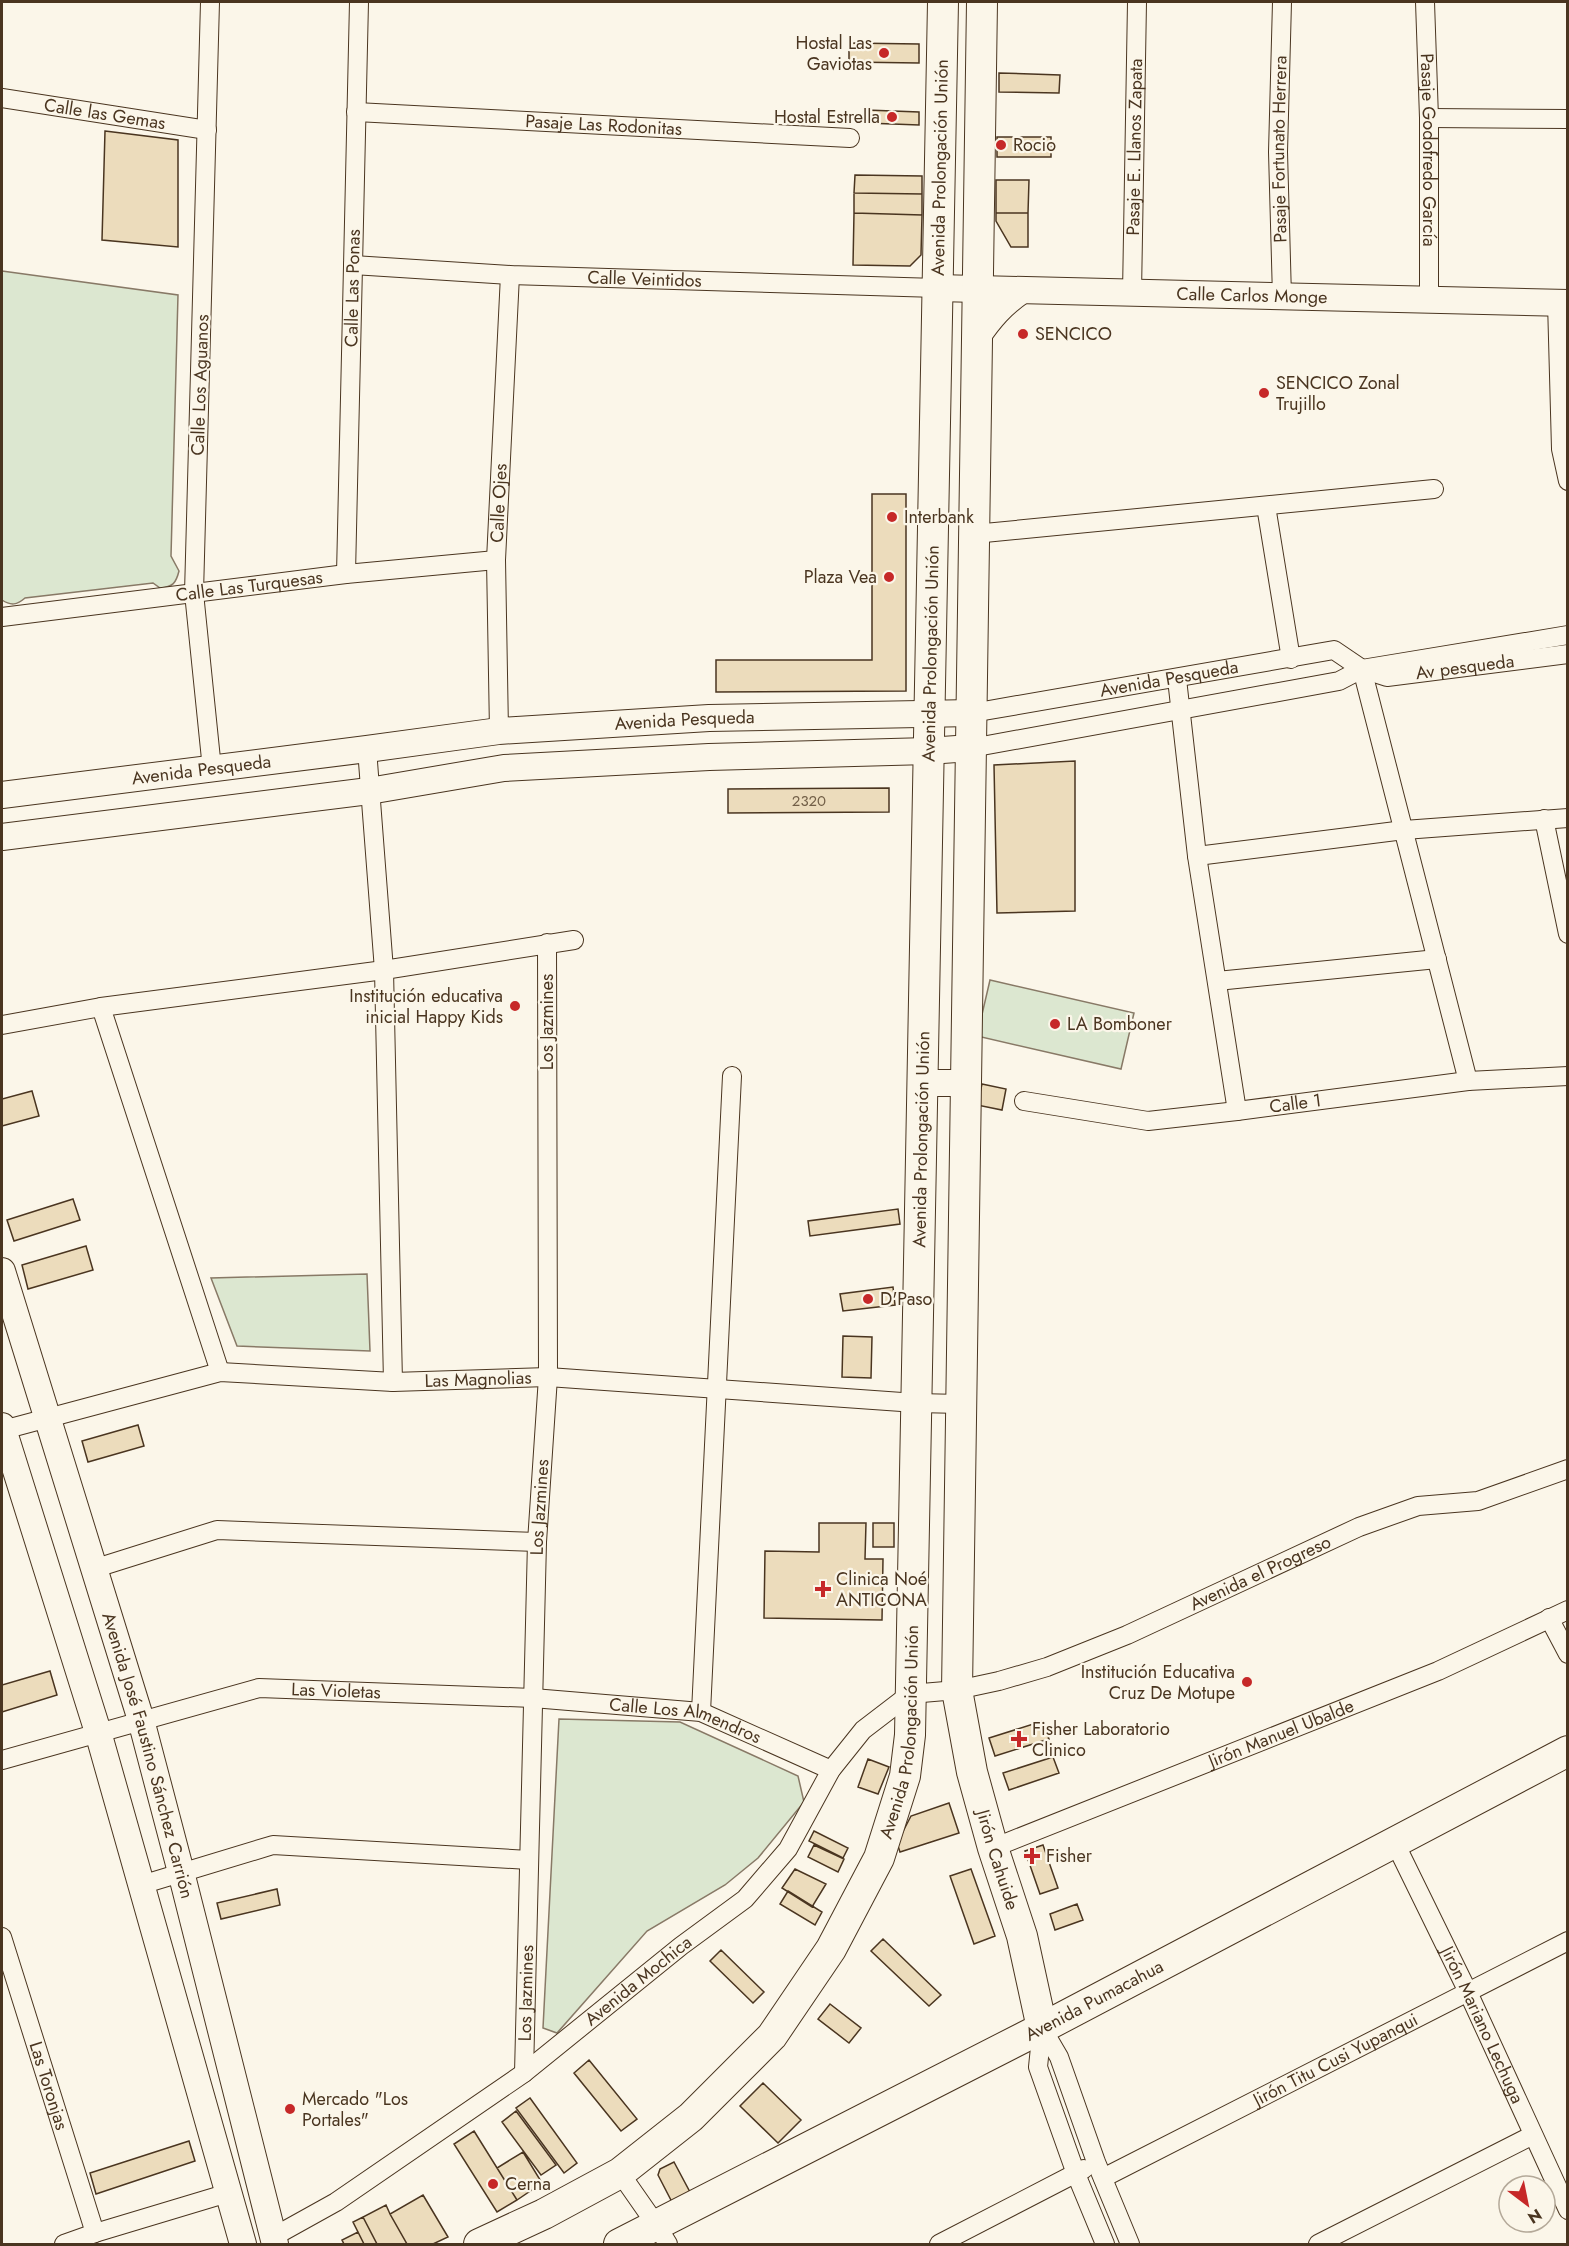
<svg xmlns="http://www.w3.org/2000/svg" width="1569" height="2246" font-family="Jost,sans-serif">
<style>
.green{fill:#dce7d0;stroke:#887966;stroke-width:1.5}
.building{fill:#ecdcbc;stroke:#4a3520;stroke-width:1.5}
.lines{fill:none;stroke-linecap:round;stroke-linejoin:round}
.street-casing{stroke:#4a3520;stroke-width:20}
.secondary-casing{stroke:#4a3520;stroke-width:28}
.primary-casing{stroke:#4a3520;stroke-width:32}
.street{stroke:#fbf6e9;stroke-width:18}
.secondary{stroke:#fbf6e9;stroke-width:26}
.primary{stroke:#fbf6e9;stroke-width:30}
.poi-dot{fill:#c62828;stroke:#fbf6e9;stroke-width:2}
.labels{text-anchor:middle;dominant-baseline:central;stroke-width:4.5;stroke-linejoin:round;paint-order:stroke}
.number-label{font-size:15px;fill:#725f47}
.poi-label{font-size:18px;fill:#4a3520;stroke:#fbf6e9;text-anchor:start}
.street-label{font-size:18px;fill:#4a3520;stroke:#fbf6e9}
</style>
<rect width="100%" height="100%" fill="#fbf6e9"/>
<!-- green -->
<path class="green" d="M2,271L178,295L171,556L179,571C176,583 173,587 160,588L153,583L25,598C17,605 11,606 2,600Z
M990,980L1134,1013L1121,1069L977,1036Z
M367,1274L370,1351L237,1346L211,1278Z
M559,1719L680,1722L798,1776L804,1802L758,1858L725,1885L647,1931L557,2033L543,2028Z"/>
<!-- building -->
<path class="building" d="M849,43L919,44V63L849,62Z
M999,73L1060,75L1059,93L999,92Z
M866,110L919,112V125L866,123Z
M105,131L178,140V247L102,240Z
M997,137H1051V157H997Z
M855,175L922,176V194L854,193Z
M996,180H1029L1028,213H996Z
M854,193L922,194V215L854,213Z
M854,213L922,215L921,255L910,266L853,265Z
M996,213H1028V247H1011L996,221Z
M872,494H906V691L716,692V660H872Z
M1075,761V911L997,913L994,765Z
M889,788V812L728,813V789Z
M982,1084L1006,1089L1002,1110L977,1105Z
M32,1091L39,1116L2,1126V1099Z
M73,1199L80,1220L14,1241L7,1220Z
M898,1209L900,1224L810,1236L808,1221Z
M86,1246L93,1270L28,1289L22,1265Z
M893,1287L895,1305L843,1311L840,1294Z
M843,1336L872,1337L871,1378L842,1377Z
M138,1425L144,1446L88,1462L82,1441Z
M819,1523H866L865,1559H883L882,1620L764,1618L765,1551L819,1552Z
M873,1523H894V1547H873Z
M50,1671L57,1695L2,1712V1685Z
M1043,1721L1049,1739L995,1756L989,1738Z
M1053,1757L1059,1773L1009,1790L1003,1773Z
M868,1759L889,1767L878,1794L858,1787Z
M949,1803L959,1833L900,1852L897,1843L911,1816Z
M814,1831L848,1848L843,1858L809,1841Z
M814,1845L844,1859L838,1872L808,1857Z
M1043,1845L1058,1888L1040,1894L1025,1851Z
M795,1869L826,1884L812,1907L782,1888Z
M971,1869L995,1936L974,1944L950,1876Z
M277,1889L280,1905L221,1919L217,1903Z
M788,1891L822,1912L815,1925L780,1904Z
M1077,1904L1083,1920L1055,1930L1050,1914Z
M883,1939L941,1995L929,2006L871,1951Z
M721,1950L764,1992L753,2003L710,1961Z
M830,2004L861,2028L849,2043L818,2019Z
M589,2060L637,2119L621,2131L574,2073Z
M763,2083L801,2120L778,2143L740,2106Z
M530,2098L577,2163L564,2173L516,2108Z
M516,2111L556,2165L541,2175L502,2122Z
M474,2131L517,2200L497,2212L454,2144Z
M189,2141L195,2161L96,2194L90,2173Z
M523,2152L542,2183L517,2200L497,2168Z
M674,2162L691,2194L673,2204L658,2175L660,2169Z
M423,2195L448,2237L433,2244H407L390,2214Z
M386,2205L390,2214L407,2244H377L363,2217Z
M363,2217L377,2244H364L353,2222Z
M358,2232L364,2244H344L342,2240Z"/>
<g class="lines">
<defs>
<g id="street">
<path d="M210,2L194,593L212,769"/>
<path id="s1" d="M1425,2L1429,118V299"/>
<path id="s2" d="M2,98L207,130"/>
<path id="s3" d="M356,112L850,138"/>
<path d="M1429,118L1568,119"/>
<path id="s4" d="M353,265L510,275L937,288"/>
<path id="s5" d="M1132,293L1137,2"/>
<path id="s6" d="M1282,297L1278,152L1282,2"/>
<path d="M1557,302L1561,449L1568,481"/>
<path d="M1266,506L1291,659"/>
<path d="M974,534L1434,489"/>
<path id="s7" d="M346,574L359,2"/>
<path id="s8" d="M2,617L346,574L496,560"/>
<path d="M1362,669L1468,1081"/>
<path d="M1177,679L1197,856L1237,1111"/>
<path id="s9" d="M972,713L1334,650L1362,669L1387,677L1568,654"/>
<path id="s10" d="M499,731L496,560L510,275"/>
<path d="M971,748L1339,681L1362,669L1568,635"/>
<path d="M367,749L384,970L393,1382"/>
<path d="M1544,819L1568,934"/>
<path d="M1197,856L1404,830L1568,818"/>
<path d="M1217,981L1437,959"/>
<path d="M101,1007L220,1372"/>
<path d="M2,1025L101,1007L384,970L574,940"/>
<path id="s11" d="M1024,1101L1148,1121L1237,1111L1468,1081L1568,1076"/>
<path id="s12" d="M3,1430L220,1372L393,1382L548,1377L916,1403L962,1404"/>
<path d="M93,1569L217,1530L537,1542"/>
<path d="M1549,1618L1568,1654"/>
<path d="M701,1712L732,1076"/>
<path id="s13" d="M2,1760L259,1688L533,1698L701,1712L831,1770"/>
<path id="s14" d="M1395,1843L1467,1990L1568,2210"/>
<path id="s15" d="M993,1848L1438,1671L1568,1610"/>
<path d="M141,1885L273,1845L529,1860"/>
<path id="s16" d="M2,1937L95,2233"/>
<path d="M1042,2028L1059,2057L1096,2162L1130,2244"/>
<path d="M1042,2028L1038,2067L1076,2174L1105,2244"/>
<path id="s17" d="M524,2073L537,1542L548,1377L547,943"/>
<path d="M620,2173L657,2226L668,2244"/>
<path id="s18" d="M1103,2178L1568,1941"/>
<path id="s19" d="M273,2237L336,2202L524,2073L681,1946L745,1899L788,1849L831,1770L863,1730L910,1694L957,1690L999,1681L1047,1667L1127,1635L1359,1527L1418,1506L1478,1501L1568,1469"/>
<path d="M64,2244L95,2233L228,2193"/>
<path d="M939,2244L1084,2169"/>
<path d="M1318,2244L1533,2135"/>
</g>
<g id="secondary">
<path id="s20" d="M937,288L1568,303"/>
<path d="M977,337C990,318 1002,304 1021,291"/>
<path id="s21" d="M2,795L367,749L499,731L709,718L972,713"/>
<path d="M2,837L369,791L504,768L709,757L928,751L971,748"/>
<path d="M922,1083H966"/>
<path id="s22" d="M2,1271L141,1720L181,1872L275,2244"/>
<path d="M2,1426L98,1732L243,2244"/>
</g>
<g id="primary">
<path id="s23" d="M982,2L957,1690L972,1772L993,1848L1022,1936L1042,2028"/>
<path id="s24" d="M479,2244L544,2214L620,2173L691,2117L772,2036L831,1949L879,1858L905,1776L910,1735L943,2"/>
<path id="s25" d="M619,2244L1042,2028L1568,1751"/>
</g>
</defs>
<!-- street casing -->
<use href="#street" class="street-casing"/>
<!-- secondary casing -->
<use href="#secondary" class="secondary-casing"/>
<!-- primary casing -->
<use href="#primary" class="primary-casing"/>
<!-- street -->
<use href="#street" class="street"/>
<!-- secondary -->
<use href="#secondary" class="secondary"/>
<!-- primary -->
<use href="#primary" class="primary"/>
</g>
<!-- markers -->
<g class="poi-dot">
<circle cx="884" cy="53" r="6"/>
<circle cx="892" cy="117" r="6"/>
<circle cx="1001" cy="145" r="6"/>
<circle cx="1023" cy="334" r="6"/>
<circle cx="1264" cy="393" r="6"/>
<circle cx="892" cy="517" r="6"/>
<circle cx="889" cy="577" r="6"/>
<circle cx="515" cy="1006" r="6"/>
<circle cx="1055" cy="1024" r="6"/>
<circle cx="868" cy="1299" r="6"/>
<path d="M820 1580h6v6h6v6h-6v6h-6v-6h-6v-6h6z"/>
<circle cx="1247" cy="1682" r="6"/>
<path d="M1016 1730h6v6h6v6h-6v6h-6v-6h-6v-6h6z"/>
<path d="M1029 1847h6v6h6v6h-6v6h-6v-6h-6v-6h6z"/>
<circle cx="290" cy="2109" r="6"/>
<circle cx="493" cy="2184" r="6"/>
</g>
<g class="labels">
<!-- number labels -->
<g class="number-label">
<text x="809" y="801">2320</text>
</g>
<!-- poi labels -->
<g class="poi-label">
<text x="872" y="43" text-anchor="end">Hostal Las<tspan x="872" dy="21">Gaviotas</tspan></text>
<text x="880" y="117" text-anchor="end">Hostal Estrella</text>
<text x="1013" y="145">Rocio</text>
<text x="1035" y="334">SENCICO</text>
<text x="1276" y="383">SENCICO Zonal<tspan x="1276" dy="21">Trujillo</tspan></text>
<text x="904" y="517">Interbank</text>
<text x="877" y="577" text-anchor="end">Plaza Vea</text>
<text x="503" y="996" text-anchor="end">Institución educativa<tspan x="503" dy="21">inicial Happy Kids</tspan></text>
<text x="1067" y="1024">LA Bomboner</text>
<text x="880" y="1299">D'Paso</text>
<text x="836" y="1579">Clinica Noé<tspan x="836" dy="21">ANTICONA</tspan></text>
<text x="1235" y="1672" text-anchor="end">Institución Educativa<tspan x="1235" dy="21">Cruz De Motupe</tspan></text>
<text x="1032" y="1729">Fisher Laboratorio<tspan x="1032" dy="21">Clinico</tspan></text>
<text x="1046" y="1856">Fisher</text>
<text x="302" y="2099">Mercado "Los<tspan x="302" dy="21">Portales"</tspan></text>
<text x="505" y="2184">Cerna</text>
</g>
<!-- street labels -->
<g class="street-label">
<text stroke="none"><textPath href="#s2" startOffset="104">Calle las Gemas</textPath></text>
<text stroke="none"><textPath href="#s3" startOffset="248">Pasaje Las Rodonitas</textPath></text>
<text stroke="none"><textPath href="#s5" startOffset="146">Pasaje E. Llanos Zapata</textPath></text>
<text stroke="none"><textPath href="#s6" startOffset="148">Pasaje Fortunato Herrera</textPath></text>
<text stroke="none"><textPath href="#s1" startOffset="148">Pasaje Godofredo García</textPath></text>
<text stroke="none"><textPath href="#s24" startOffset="2266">Avenida Prolongación Unión</textPath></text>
<text stroke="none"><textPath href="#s4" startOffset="292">Calle Veintidos</textPath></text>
<text stroke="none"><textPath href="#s7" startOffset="286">Calle Las Ponas</textPath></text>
<text stroke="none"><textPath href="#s20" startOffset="315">Calle Carlos Monge</textPath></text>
<text transform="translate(200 385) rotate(-88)">Calle Los Aguanos</text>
<text stroke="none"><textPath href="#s10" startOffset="228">Calle Ojes</textPath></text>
<text stroke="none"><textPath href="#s8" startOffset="249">Calle Las Turquesas</textPath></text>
<text stroke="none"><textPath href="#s24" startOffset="1780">Avenida Prolongación Unión</textPath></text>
<text stroke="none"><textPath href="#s9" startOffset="506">Av pesqueda</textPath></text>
<text stroke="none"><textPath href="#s9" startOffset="200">Avenida Pesqueda</textPath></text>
<text stroke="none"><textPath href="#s21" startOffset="687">Avenida Pesqueda</textPath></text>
<text stroke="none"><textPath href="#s21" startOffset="201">Avenida Pesqueda</textPath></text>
<text transform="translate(547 1022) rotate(-90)">Los Jazmines</text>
<text stroke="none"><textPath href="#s11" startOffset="274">Calle 1</textPath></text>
<text stroke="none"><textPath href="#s24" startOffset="1294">Avenida Prolongación Unión</textPath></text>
<text stroke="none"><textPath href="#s12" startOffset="483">Las Magnolias</textPath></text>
<text stroke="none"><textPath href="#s17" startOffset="566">Los Jazmines</textPath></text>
<text stroke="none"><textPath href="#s19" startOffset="1221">Avenida el Progreso</textPath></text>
<text stroke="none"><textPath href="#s13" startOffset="344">Las Violetas</textPath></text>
<text stroke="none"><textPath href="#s13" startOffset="696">Calle Los Almendros</textPath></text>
<text stroke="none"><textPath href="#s24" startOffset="700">Avenida Prolongación Unión</textPath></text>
<text stroke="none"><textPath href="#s15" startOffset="310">Jirón Manuel Ubalde</textPath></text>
<text stroke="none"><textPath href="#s22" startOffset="506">Avenida José Faustino Sánchez Carrión</textPath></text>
<text stroke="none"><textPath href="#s23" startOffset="1863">Jirón Cahuide</textPath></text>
<text stroke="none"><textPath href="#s19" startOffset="447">Avenida Mochica</textPath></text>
<text stroke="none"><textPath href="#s17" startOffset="80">Los Jazmines</textPath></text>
<text stroke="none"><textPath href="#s25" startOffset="534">Avenida Pumacahua</textPath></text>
<text stroke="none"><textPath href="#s14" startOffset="202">Jirón Mariano Lechuga</textPath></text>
<text stroke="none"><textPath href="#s18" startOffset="261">Jirón Titu Cusi Yupanqui</textPath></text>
<text stroke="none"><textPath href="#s16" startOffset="156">Las Toronjas</textPath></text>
</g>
</g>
<!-- border -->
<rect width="1569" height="2246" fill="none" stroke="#4a3520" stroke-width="6"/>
<!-- north arrow -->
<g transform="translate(1527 2204) rotate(148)"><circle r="28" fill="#fbf6e9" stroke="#b4a999" stroke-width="1.5"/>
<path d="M0-4.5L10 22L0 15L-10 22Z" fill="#c62828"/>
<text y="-9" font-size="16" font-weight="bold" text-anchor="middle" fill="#4a3520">N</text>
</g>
</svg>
